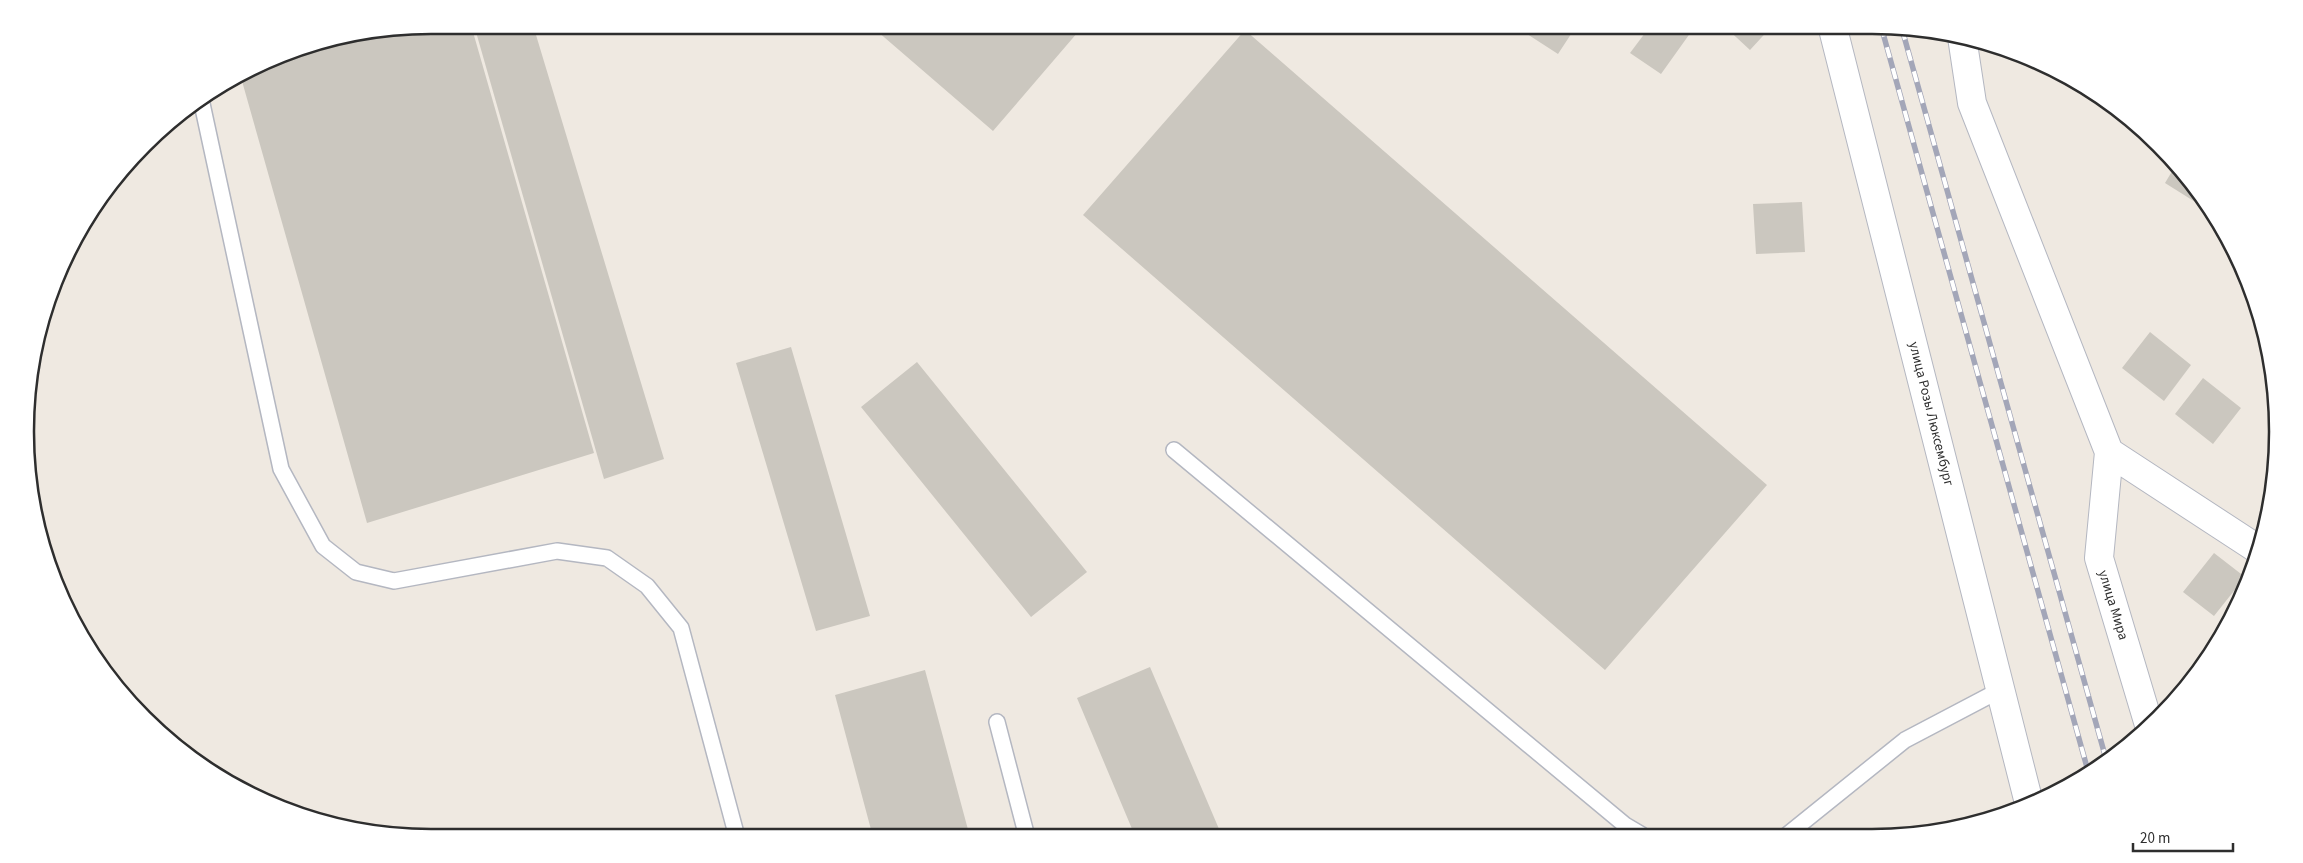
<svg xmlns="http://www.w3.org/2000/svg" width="2303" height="863" font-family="'Source Sans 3',sans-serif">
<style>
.building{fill:#cbc7bf}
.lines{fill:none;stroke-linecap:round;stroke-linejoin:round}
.lane-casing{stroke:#b4b7c1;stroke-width:18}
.street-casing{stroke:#b4b7c1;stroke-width:30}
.secondary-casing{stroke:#b4b7c1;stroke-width:30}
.lane{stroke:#fff;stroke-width:15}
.street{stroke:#fff;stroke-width:28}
.secondary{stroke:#fff;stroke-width:28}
.rail-casing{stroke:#a3a6b8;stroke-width:5.5}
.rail{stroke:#fff;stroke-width:4;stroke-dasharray:11;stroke-linecap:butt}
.labels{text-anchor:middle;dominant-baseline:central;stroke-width:4;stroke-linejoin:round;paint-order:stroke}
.street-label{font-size:14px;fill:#2e2e2e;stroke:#fff}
.rim{fill:none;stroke:#2e2e2e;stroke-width:2.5}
</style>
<rect width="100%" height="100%" fill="#efe9e1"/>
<!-- building -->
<path class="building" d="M432,25H471L594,453L367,523L240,74L301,47Z
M474,25H533L664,459L604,479Z
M870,25H1084L993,131Z
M1513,25H1577L1558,54Z
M1651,25H1696L1661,74L1630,53Z
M1723,25H1773L1750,50Z
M1245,30L1767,485L1605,670L1083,215Z
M2177,163L2209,208L2208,210L2165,183Z
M1802,202L1805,252L1756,254L1753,204Z
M2150,332L2191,365L2164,401L2122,368Z
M791,347L870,616L816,631L736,363Z
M917,362L1087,572L1031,617L861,407Z
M2203,378L2241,408L2213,444L2175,414Z
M2214,553L2245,577L2214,616L2183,592Z
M1150,667L1222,836H1135L1077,698Z
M925,670L970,837H873L835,695Z"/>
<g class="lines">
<defs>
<path id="lane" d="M201,99L281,469L323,546L356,572L394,581L557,551L607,558L647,586L681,628L737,837
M1174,450L1625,825L1642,835
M997,722L1027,837
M1787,835L1905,740L2002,689"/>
<path id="street" d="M1962,37L1972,103L2109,452L2099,558L2149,725
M2109,452L2259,550"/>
<path id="secondary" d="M1832,25L2029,803"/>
</defs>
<!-- lane casing -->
<use href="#lane" class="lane-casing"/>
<!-- street casing -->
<use href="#street" class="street-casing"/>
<!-- secondary casing -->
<use href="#secondary" class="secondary-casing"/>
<!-- lane -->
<use href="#lane" class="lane"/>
<!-- street -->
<use href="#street" class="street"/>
<!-- secondary -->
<use href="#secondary" class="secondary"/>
<defs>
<path id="rail" d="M1881,26L2088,771
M1902,29L2106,759"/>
</defs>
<!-- rail casing -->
<use href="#rail" class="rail-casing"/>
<!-- rail -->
<use href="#rail" class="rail"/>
</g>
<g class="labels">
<!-- street labels -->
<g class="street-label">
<text transform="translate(1931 414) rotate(76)">улица Розы Люксембург</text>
<text transform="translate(2113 605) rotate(73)">улица Мира</text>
</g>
</g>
<!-- crop -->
<path d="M0 0H2303V863H0ZM431 34H1872A397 397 0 0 1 2269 431V432A397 397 0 0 1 1872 829H431A397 397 0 0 1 34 432V431A397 397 0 0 1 431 34Z" fill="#fff" fill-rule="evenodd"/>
<path class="rim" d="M431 34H1872A397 397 0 0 1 2269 431V432A397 397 0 0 1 1872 829H431A397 397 0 0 1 34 432V431A397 397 0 0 1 431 34Z"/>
<!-- scale -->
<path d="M2133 843v8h100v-8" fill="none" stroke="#2e2e2e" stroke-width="2.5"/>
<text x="2140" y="843" font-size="15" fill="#2e2e2e" stroke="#ffffff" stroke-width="4" paint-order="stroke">20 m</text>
</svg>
